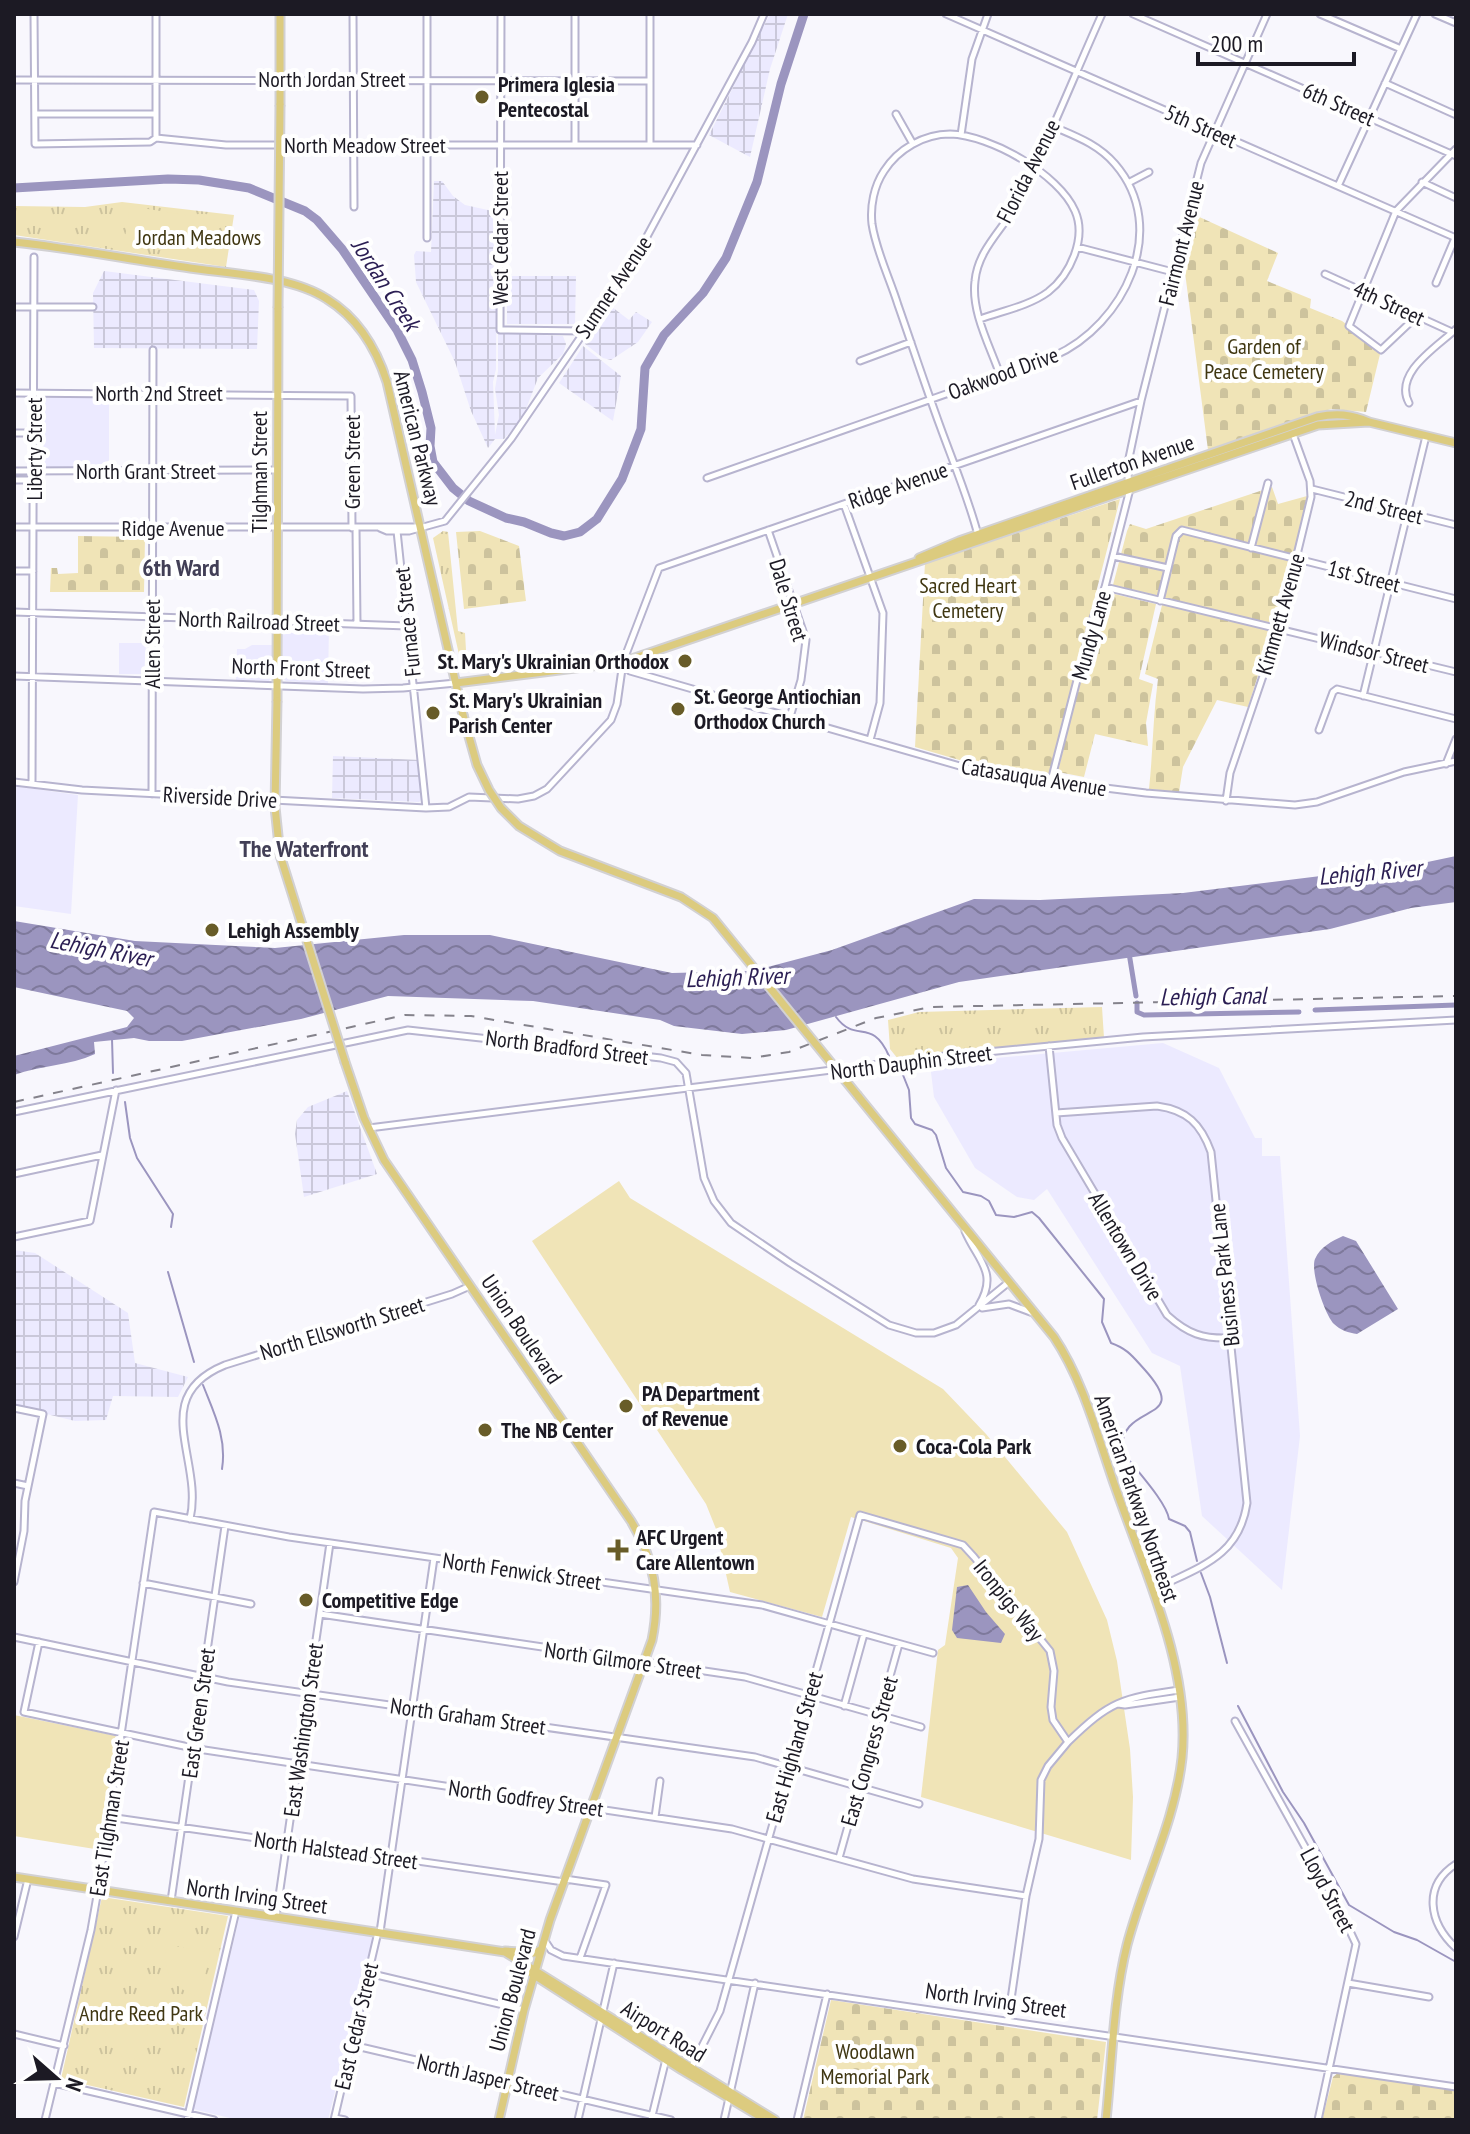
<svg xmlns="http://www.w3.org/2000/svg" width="1470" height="2134" font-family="'PT Sans Narrow',sans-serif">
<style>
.built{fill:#eceaff}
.industrial{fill:url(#industrial-grid)}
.grass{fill:url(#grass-tufts)}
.cemetery{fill:url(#cemetery-stones)}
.garden{fill:#f0e4b7}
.water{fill:url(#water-waves)}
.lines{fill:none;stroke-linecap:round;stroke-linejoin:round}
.stream{stroke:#9b95bf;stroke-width:2}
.canal{stroke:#9b95bf;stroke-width:5}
.river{stroke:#9b95bf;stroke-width:9}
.minor-casing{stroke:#b7b4cf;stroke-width:9}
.major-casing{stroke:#d2d1d3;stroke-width:11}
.minor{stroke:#fff;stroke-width:5}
.major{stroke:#dccb7f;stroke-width:7}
.rail{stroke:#84828b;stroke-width:2;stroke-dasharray:10 10;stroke-linecap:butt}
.major-bridge-casing{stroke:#d2d1d3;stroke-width:11;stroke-linecap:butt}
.major-bridge{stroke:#dccb7f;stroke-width:7}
.poi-dot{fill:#685c28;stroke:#fff;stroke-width:3}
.labels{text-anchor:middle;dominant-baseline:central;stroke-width:8;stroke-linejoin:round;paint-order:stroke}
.street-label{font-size:22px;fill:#1c1a24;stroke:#fff}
.poi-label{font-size:22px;font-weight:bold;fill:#1c1a24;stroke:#fff;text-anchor:start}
.park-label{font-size:22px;fill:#403712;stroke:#fff}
.water-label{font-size:24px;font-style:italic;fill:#2b1e53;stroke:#fff}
.neighbourhood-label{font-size:24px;font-weight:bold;fill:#423f56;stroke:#fff}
</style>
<defs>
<pattern id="industrial-grid" width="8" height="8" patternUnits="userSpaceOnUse" patternTransform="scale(2)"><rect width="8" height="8" fill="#eceaff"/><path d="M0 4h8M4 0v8" fill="none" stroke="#cac8da"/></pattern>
<pattern id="grass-tufts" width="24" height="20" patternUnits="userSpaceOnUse" patternTransform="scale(2)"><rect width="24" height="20" fill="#f0e4b7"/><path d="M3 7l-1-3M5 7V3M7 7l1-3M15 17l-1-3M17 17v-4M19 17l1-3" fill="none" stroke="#cdc39d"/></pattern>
<pattern id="cemetery-stones" width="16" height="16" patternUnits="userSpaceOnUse" patternTransform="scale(2)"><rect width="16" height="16" fill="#f0e4b7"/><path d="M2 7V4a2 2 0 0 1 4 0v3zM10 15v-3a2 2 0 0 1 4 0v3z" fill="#cdc39d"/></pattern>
<pattern id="water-waves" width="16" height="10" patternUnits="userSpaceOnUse" patternTransform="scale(2)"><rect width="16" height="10" fill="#9b95bf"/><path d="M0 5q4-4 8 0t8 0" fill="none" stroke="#7e799b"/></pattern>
</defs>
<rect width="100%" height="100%" fill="#f8f7fd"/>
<!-- built -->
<path class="built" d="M37,398H109V469L36,467Z
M282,623L329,625L328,684L286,681L283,678Z
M119,643H146L144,674H119Z
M252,645H273V674L269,681L236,680L237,649H245Z
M14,786L78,795L71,914L14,906Z
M1163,1043L1219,1068L1255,1138H1262V1156H1280L1300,1436L1282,1590L1202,1516L1180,1366L1152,1353L1047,1189L1034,1200L1017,1197L975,1168L934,1097L930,1064Z
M240,1915L373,1937L328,2120H238L193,2109Z"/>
<!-- industrial -->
<path class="industrial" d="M770,14H788L770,69L750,157L709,135Z
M434,181H442L453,196L465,205L497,212L496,369L493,382L495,435L499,415L495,389L498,371V333L563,336L566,344L563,354L538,378L526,409L513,429L504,439H495L488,448L471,411L455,362L416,282L414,255L416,251L431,252Z
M104,271L254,290L259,301L257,349L94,348L93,293Z
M507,276H576L575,324H507Z
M608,304L629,320L636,312L652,322L638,342L611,360L603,358L585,344L605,316L603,312Z
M583,346L621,376L613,421L559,383Z
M333,756L420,760L422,799L419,802L332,798Z
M347,1091L377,1174L304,1197L295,1134L297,1120L308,1107Z
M14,1250L35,1253L128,1313L135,1363L188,1377L178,1397L113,1396L106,1420L75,1421L14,1406Z"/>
<!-- grass -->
<path class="grass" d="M122,202L234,215L226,267L14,235V206L85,207Z
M443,531L448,532L458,631L465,633L467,667L462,668L433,538Z
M1102,1007L1104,1038L898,1059L890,1049L888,1020L919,1012Z
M102,1897L228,1916L184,2107L61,2079Z"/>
<!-- cemetery -->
<path class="cemetery" d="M1195,215L1278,253L1267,281L1311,299L1310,308L1342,321L1381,350L1366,412L1331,409L1208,450L1183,257Z
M1272,487L1278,504L1307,496L1287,583L1248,707L1217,700L1183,767L1179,792L1149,789C1153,752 1153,716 1158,679L1145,674L1164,597L1113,585L1127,531L1130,524L1146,529Z
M1120,499L1049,776L990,769L915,747L925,563Z
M480,531L519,546L526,601L464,609L456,532Z
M78,536L145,537L144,592H50L51,568H57L58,574L78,573Z
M1106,592L1156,604L1139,679L1153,684L1146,723L1148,746L1095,734L1084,777L1058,772L1090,634Z
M831,2000L1106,2042L1097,2120H803Z
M1339,2072L1456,2090V2120H1322L1333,2077Z"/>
<!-- garden -->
<path class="garden" d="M130,206L215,220L209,258L124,244Z
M619,1181L630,1198L943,1389L986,1434L1067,1532L1107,1620L1117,1661L1130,1749L1133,1797L1131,1860L921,1797L938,1650L945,1645L958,1558L951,1548L851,1517L822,1617L730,1592L716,1529L706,1504L532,1241Z
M14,1715L117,1736L101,1850L14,1836Z
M166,1944L210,1953L200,1998C174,1989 161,1972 166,1944Z
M141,2003C153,2027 150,2048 128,2065L102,2028Z"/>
<!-- water -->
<path class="water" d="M1456,856V902L1411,908L1330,929L959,982L786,1030L742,1034L674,1026L660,1020L533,1001L388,996L301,1019L182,1041H149L134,1038L94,1042L95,1054C69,1066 41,1065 14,1075V1056L127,1027L134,1018L127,1011L14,987V921L135,941L275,948L404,935H490L672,973L752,971L832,950L974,899L1040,900L1183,893L1418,864Z
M1343,1236L1356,1241L1398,1309L1357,1334C1349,1333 1340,1330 1334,1324C1325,1315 1310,1271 1315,1259C1320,1247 1332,1241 1343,1236Z
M968,1585L986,1612L1005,1634L1001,1643L957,1638L952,1630L957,1587Z"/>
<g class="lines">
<!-- stream -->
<path class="stream" d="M836,1017C856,1044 872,1017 889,1056
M112,1039L113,1073
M903,1075L909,1090L911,1118L915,1124L932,1130L936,1135L946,1168L963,1192L981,1196L989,1201L996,1215L1014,1217L1032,1212L1039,1218L1104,1299L1102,1322L1111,1343C1128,1349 1133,1357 1145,1370C1194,1425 1119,1400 1122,1451C1135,1469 1166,1501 1169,1519L1185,1526L1190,1532L1197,1561
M125,1102L130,1138L137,1158L173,1214L171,1227
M168,1272L194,1362
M203,1385C214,1413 227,1438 222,1469
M1201,1573L1210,1597L1227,1663
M1238,1706L1283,1792L1304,1823L1349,1905L1394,1932L1417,1940L1456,1962"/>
<!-- canal -->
<path class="canal" d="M1129,953L1136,996
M1137,1003V1012L1144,1015L1299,1012
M1315,1010L1456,1005"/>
<!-- river -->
<path class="river" d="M14,188L168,179L199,180L249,188L305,211L317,220L342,249L397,330L412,360L422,392L431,428L430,446L433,462L453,488L469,501L506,518L524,522L551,533L564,536L580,532L597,519L622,479L641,429L645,368L664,335L703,293L726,258L757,182L781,84L804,14"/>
<defs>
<path id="minor" d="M34,14L35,144L150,142L156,138L226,145H697
M156,14V138
M353,14L354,207
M427,14V238
M501,14L500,330L583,331
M946,14L1456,238
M1133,14L1456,156
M1320,14L1401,49
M1435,14L1456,23
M14,80L650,81
M1385,83L1456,115
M35,114H156
M896,114L913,144
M961,135L972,59L988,14
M575,145V14
M650,145V14
M1422,182L1456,198
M1128,183L1149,172
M1338,186L1417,14
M1077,247L1173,272
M1325,274L1452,332
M1436,283L1455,238
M14,307H93
M1417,316L1381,350L1349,326L1396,211L1456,149
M860,361L911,342
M1000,375C990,346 971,312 975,281C978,248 1005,228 1019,200C1049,140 1074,76 1102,14
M14,393L351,396L352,528
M1409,403C1393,373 1437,347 1456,329
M14,433H34
M14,471L277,470
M707,478L1054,356C1124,325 1171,229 1115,164C1098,144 1075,136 1052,126
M14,480H34
M1128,482L1129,458L1141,401L1201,163L1267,14
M1312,489L1456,525
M844,504L883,613L880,703L870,740
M14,527H420
M356,528L357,624
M380,528L387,531H409L445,521L511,439L638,253L752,42L764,14
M768,530L806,640L801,680L790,717
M397,531L426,808
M978,535C968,497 953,462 940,426C925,385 912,345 898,305C890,279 876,251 872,224C870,206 874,186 884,171C898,149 924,134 950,134C990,135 1059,174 1075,211C1087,238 1070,275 1048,292C1029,306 1002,311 980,319
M1251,548L1268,483
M1113,556L1168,568
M14,571H33
M1105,587L1456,672
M1160,601L1176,536L1182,530L1456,599
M14,612L407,626
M624,663L630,671L984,773L1146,793L1295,805L1317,802L1404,772L1456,761
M14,676L363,689L403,688L456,683
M1363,696L1426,436
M1319,730L1333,692L1337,689L1456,719
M1446,764L1456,739
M1051,781L1093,618L1105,587L1130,489
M14,782L82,790L426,808L449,807L469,797L518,799L534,796L547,789L611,720L617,704L623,662L659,568L1141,401
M32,784L34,257
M152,794L153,350
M1226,801L1230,773L1279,629L1311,497L1310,481L1293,434
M1049,1046L1057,1125L1062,1138L1167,1315C1188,1334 1203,1339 1230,1338
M14,1112L408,1030L661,1058L676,1062L686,1073L704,1178L714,1201L731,1223L790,1263L889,1325L916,1333H934L956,1325L1009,1282
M1056,1113L1157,1106C1187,1110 1201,1124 1211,1152L1247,1503C1239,1558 1198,1567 1153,1590
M369,1128L935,1057L1143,1037L1456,1020
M14,1174L102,1155
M965,1231C977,1260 999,1272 979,1305
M14,1237L90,1221L116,1090
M982,1308L1009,1304L1033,1313
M14,1408L43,1414L25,1501L24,1531L14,1582
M14,1483L28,1486
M190,1519C204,1460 147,1397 225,1365L452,1294L470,1286
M143,1583L251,1604
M320,1614L745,1677L921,1727
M14,1637L228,1682L755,1757L919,1804
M39,1642L24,1712L198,1749L732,1829L913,1879L1026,1896
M1118,1704L1125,1705L1180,1697
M844,1706L864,1634
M1235,1721L1339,1908L1356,1944L1318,2120
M109,1817L564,1882
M655,1817L660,1781
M839,1858L899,1644
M1456,1864C1422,1886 1429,1923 1456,1948
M565,1879L606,1885L580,1958
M171,1901L225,1526
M276,1917L330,1543
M380,1932L434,1558
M14,1937L28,1879
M545,1941L551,1950L563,1956L1456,2087
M368,1973L524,2010
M1348,1983L1429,1997
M1008,2020L1026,1896L1039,1839L1041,1780L1048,1766L1068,1742
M14,2034L64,2046
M352,2045L671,2120
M691,2068L720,2011L860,1515L953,1542L963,1545L974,1557L1050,1651L1054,1671L1051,1707L1053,1720L1068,1742C1110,1701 1122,1698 1179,1690
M54,2083L214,2120
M335,2118L345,2120
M45,2120L91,1930L98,1890L154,1512L289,1537L762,1605L933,1653
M187,2120L236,1911
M334,2120L378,1932
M578,2120L614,1963
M651,2120L666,2059
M724,2120L755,1983
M797,2120L827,1994"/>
<path id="major" d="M280,105V14
M14,242C71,248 127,259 184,267C227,274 291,275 327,299C358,318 376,348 387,382L463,715
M919,558L959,541L1317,417C1336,413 1351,414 1369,422L1456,443
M456,683L623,662L1318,425L1369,422
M277,701L278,308
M345,1062L364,1118L384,1160L631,1521C654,1559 661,1596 652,1640L550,1920L524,2010L499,2120
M858,1096L1054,1337C1084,1382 1098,1438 1116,1489C1145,1572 1191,1668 1182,1758C1175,1822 1143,1883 1127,1945C1113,2001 1112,2063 1106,2120
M14,1877L505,1952L775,2120
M505,1951L535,1953L540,1950
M531,1973L682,2070L761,2117"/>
</defs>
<!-- minor casing -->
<use href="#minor" class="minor-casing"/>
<!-- major casing -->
<use href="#major" class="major-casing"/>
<!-- minor -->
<use href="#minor" class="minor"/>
<!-- major -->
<use href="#major" class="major"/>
<!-- rail -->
<path class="rail" d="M14,1102L405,1015L471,1016L702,1055L752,1058L789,1052L876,1018L931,1007L1456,996"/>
<defs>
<path id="major-bridge" d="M278,308L280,105
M277,701L275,807L280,855L345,1062
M463,715L477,765L489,790L501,808L519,826L560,851L681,897L713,918L858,1096"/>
</defs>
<!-- major-bridge casing -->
<use href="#major-bridge" class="major-bridge-casing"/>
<!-- major-bridge -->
<use href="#major-bridge" class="major-bridge"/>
</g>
<!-- markers -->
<g class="poi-dot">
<circle cx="482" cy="97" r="8"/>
<circle cx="685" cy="661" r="8"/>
<circle cx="678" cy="709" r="8"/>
<circle cx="433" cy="713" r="8"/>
<circle cx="212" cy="930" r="8"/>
<circle cx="626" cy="1406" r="8"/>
<circle cx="485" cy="1430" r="8"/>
<circle cx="900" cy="1446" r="8"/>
<path d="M614 1538h8v8h8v8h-8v8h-8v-8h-8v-8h8z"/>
<circle cx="306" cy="1600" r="8"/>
</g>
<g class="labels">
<!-- street labels -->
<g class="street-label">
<text x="332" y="79">North Jordan Street</text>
<text transform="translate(1339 104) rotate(24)">6th Street</text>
<text transform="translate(1201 126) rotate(24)">5th Street</text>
<text x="365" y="145">North Meadow Street</text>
<text transform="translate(1028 171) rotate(-63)">Florida Avenue</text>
<text transform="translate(500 238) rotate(-90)">West Cedar Street</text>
<text transform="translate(1181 243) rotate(-76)">Fairmont Avenue</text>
<text transform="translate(613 287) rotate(-56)">Sumner Avenue</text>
<text transform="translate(1389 303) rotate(25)">4th Street</text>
<text transform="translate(1003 373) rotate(-20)">Oakwood Drive</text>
<text x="159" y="393">North 2nd Street</text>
<text transform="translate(418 438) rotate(76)">American Parkway</text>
<text transform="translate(34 449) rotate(-90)">Liberty Street</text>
<text transform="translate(352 462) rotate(-90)">Green Street</text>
<text transform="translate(1132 462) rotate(-19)">Fullerton Avenue</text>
<text x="146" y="471">North Grant Street</text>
<text transform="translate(259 472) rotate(-90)">Tilghman Street</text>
<text transform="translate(898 485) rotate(-19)">Ridge Avenue</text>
<text transform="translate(1384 507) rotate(14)">2nd Street</text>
<text x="173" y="528">Ridge Avenue</text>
<text transform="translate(1364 576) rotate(14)">1st Street</text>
<text transform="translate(789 600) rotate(73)">Dale Street</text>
<text transform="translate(1280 614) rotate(-74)">Kimmett Avenue</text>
<text transform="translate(259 621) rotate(2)">North Railroad Street</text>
<text transform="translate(407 622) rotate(-96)">Furnace Street</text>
<text transform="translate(1091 635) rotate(-74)">Mundy Lane</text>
<text transform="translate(152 644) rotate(-90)">Allen Street</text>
<text transform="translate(1374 652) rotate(14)">Windsor Street</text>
<text transform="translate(301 668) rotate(2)">North Front Street</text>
<text transform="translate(1034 777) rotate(9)">Catasauqua Avenue</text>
<text transform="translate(220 797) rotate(3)">Riverside Drive</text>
<text transform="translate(567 1047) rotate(7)">North Bradford Street</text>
<text transform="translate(911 1062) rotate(-7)">North Dauphin Street</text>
<text transform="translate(1126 1246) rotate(59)">Allentown Drive</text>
<text transform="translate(1224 1275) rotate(-96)">Business Park Lane</text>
<text transform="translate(342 1328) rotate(-17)">North Ellsworth Street</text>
<text transform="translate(522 1329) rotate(56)">Union Boulevard</text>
<text transform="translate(1137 1498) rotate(71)">American Parkway Northeast</text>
<text transform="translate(522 1571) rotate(8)">North Fenwick Street</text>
<text transform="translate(1009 1600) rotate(51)">Ironpigs Way</text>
<text transform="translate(623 1660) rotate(8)">North Gilmore Street</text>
<text transform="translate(198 1713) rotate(-82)">East Green Street</text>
<text transform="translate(468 1716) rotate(8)">North Graham Street</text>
<text transform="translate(303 1730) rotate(-82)">East Washington Street</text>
<text transform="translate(794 1747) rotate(-74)">East Highland Street</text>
<text transform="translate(869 1751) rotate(-74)">East Congress Street</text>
<text transform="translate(526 1798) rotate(8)">North Godfrey Street</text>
<text transform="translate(109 1818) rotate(-81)">East Tilghman Street</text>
<text transform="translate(336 1850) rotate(8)">North Halstead Street</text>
<text transform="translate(1328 1890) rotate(62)">Lloyd Street</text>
<text transform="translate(257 1896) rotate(8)">North Irving Street</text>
<text transform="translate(512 1990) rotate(-75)">Union Boulevard</text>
<text transform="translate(996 2000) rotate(8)">North Irving Street</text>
<text transform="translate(356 2026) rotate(-77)">East Cedar Street</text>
<text transform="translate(664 2031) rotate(32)">Airport Road</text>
<text transform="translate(488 2077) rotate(13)">North Jasper Street</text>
</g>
<!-- poi labels -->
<g class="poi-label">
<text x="498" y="84">Primera Iglesia<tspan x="498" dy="25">Pentecostal</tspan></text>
<text x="669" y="661" text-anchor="end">St. Mary's Ukrainian Orthodox</text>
<text x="694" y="696">St. George Antiochian<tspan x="694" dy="25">Orthodox Church</tspan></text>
<text x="449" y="700">St. Mary's Ukrainian<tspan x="449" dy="25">Parish Center</tspan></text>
<text x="228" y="930">Lehigh Assembly</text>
<text x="642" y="1393">PA Department<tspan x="642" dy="25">of Revenue</tspan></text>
<text x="501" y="1430">The NB Center</text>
<text x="916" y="1446">Coca-Cola Park</text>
<text x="636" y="1537">AFC Urgent<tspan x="636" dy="25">Care Allentown</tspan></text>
<text x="322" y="1600">Competitive Edge</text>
</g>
<!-- park labels -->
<g class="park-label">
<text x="199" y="237">Jordan Meadows</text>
<text x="1264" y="346">Garden of<tspan x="1264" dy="25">Peace Cemetery</tspan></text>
<text x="968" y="585">Sacred Heart<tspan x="968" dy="25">Cemetery</tspan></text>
<text x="141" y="2013">Andre Reed Park</text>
<text x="875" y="2051">Woodlawn<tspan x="875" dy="25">Memorial Park</tspan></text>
</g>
<!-- water labels -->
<g class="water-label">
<text transform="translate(386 284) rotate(57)">Jordan Creek</text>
<text transform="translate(1370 872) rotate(-5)">Lehigh River</text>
<text transform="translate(101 949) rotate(11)">Lehigh River</text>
<text transform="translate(737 977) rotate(-2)">Lehigh River</text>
<text transform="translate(1213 996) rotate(-1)">Lehigh Canal</text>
</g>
<!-- neighbourhood labels -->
<g class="neighbourhood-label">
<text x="181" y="567">6th Ward</text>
<text x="304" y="848">The Waterfront</text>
</g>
</g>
<!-- border -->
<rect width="1470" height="2134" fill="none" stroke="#1c1a24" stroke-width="32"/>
<!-- north arrow -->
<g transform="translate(56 2078) rotate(110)" stroke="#ffffff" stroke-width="6" paint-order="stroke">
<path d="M0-6L14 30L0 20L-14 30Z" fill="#1c1a24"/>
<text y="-12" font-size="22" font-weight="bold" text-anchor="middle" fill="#1c1a24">N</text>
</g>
<!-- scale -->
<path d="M1198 52v12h156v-12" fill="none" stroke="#1c1a24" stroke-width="4"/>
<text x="1210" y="52" font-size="24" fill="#1c1a24" stroke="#ffffff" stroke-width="6" paint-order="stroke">200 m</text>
</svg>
